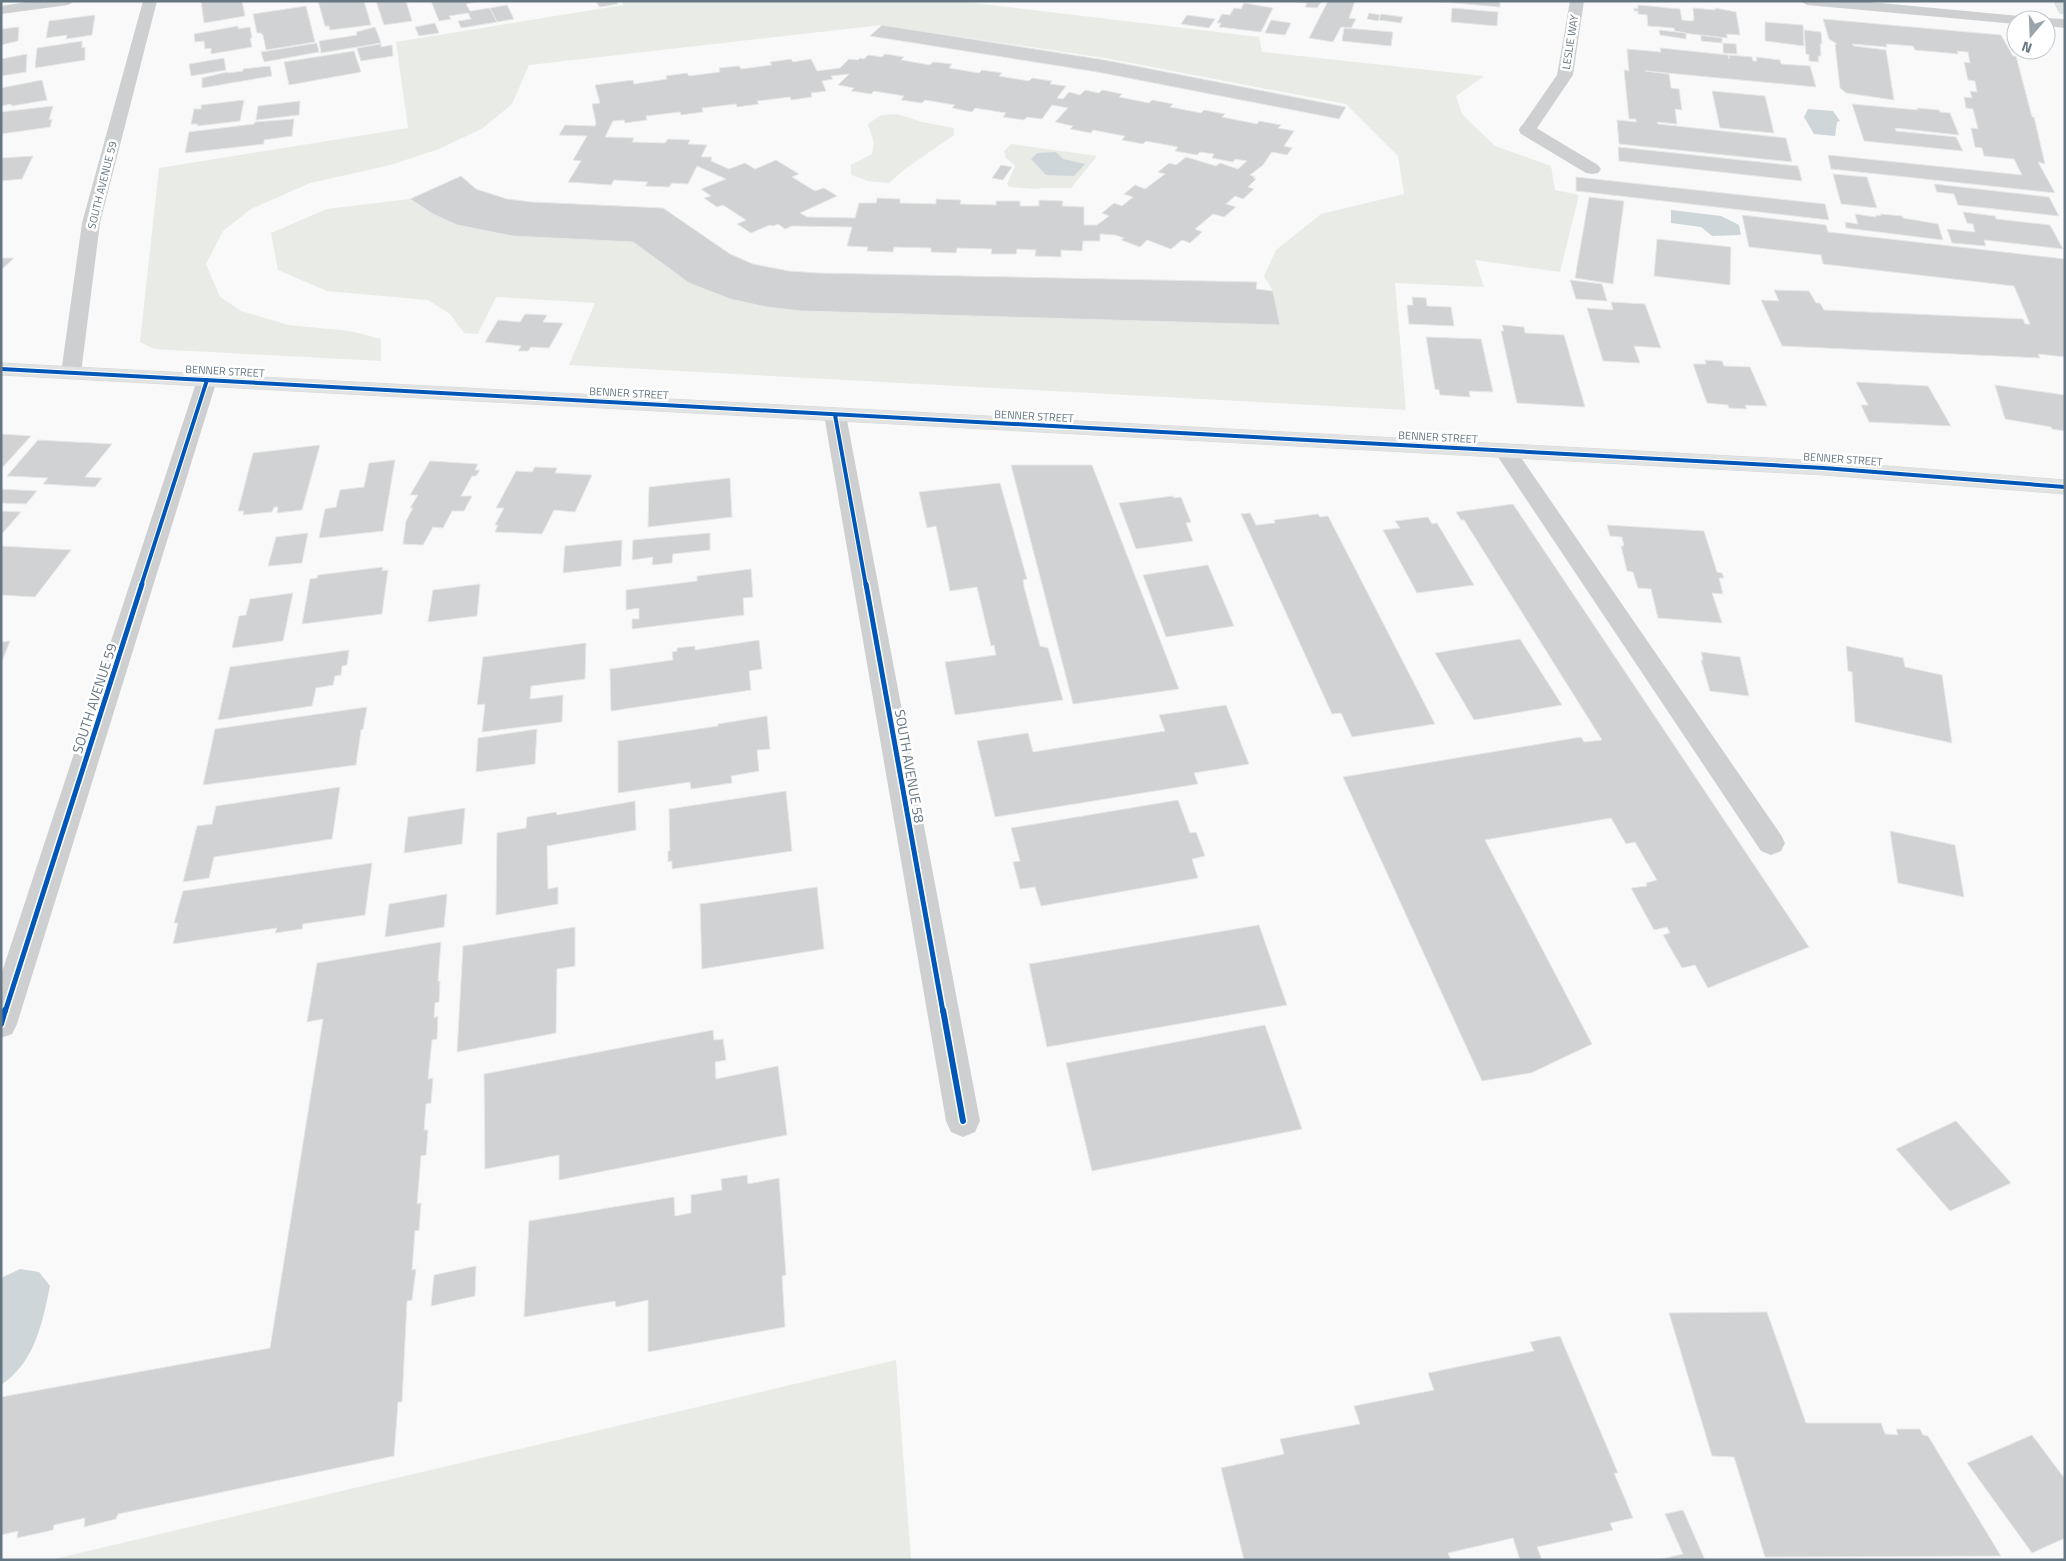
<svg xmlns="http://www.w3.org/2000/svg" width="2066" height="1561" font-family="'Titillium Web',sans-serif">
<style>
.green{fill:#e8ebe6}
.water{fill:#ced6d9}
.building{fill:#d0d2d3;stroke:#e8e8e8;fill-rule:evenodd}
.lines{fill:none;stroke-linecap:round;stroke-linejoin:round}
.secondary-casing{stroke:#d5d6d7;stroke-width:1}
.lane{fill:#cecfd0;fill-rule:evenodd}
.street{fill:#cecfd0;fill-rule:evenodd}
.secondary{fill:#e1e2e2;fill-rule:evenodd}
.cycleway-far2-casing{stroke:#fff;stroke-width:6}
.cycleway-far1-casing{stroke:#fff;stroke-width:8}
.cycleway-casing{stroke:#fff;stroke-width:9}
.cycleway-far2{stroke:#0057b8;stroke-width:4}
.cycleway-far1{stroke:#0057b8;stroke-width:5}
.cycleway{stroke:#0057b8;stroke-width:6}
.labels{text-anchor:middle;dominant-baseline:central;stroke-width:5;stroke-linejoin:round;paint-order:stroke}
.far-street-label{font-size:11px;fill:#657683;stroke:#fff}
.street-label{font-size:14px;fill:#657683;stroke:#fff}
</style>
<rect width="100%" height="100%" fill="#f9f9f9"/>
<!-- green -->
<path class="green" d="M622,1H958L1259,37L1262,52L1484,76L1456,96L1462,114L1495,146L1551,166L1555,190L1579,195L1560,272L1475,260L1484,287L1395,283L1406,410L569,365L595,303L496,297L478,334L464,333L450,314L428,300L327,291L278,270L271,233L327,209L410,199L433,214L457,225L633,242L689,283L730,299L766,307L801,311L1280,324L1273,291L1264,276L1276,250L1321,214L1404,194L1398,156L1346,104L1105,58L882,25L529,65L512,104L483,128L439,149L390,165L310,183L251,209L223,231L206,264L220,297L241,311L288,325L350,331L381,339V361L154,349L140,342L159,168L408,128L396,42L623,5Z
M897,114L922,122L954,128V135L905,169L889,183L868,181L851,175V165L872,154L874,143L868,124L881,115Z
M1011,144L1097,156L1071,188H1040V189L1009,187L1007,184L1015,166L1006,158L1004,151Z
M896,1360L911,1560H50Z"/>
<!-- water -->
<path class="water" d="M1808,109L1833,111L1840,121L1837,122L1835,136L1814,134L1804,117Z
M1056,152L1063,159L1085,164L1074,176L1046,175L1031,159L1037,153Z
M1671,210L1721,216L1739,225L1741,235L1712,236L1701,227L1671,223Z
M20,1269L39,1272L50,1286C42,1324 35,1362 1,1385V1278Z"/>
<!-- building -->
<path class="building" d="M201,1H242L245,16L204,23Z
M318,1H364L371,25L330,30L329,26H325Z
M376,1H406L412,21L384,25Z
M431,1H481L466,4L470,11L490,8L497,22L461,28L458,21L471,19L468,13L449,16L451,19L439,21Z
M616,1L618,4L600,7L596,2Z
M1322,1L1317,8L1305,7L1307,3L1297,2Z
M1328,1H1355L1349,18L1356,19L1351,28L1341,27L1333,42L1309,38Z
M1432,1H1500V7Z
M1244,3L1273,8L1261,32L1219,27L1221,23H1217L1222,14L1230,15L1234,8L1241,9Z
M507,5L514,19L497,22L490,8Z
M1638,5L1680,9L1682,20L1691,21L1694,20L1693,8L1715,10V8L1736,12L1740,35L1727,34V38L1691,34L1675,31L1674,28L1648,26L1647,15L1638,14V11H1634V8L1638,9Z
M306,6L315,42L266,50L263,35L261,33H257L253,14Z
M1452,8L1498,12L1497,26L1451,22Z
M1369,13L1380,15L1378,21L1367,19Z
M1381,14L1403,17L1401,23L1379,20Z
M95,15L92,35L66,39L67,35L46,38L49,21Z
M1187,15L1215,19L1209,28L1181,24Z
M1823,19L2001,35L2013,56H2016L2032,117H2034L2045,164L2038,162L2055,193L1831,169L1828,155L2022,175L2014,159L1984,156L1982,148L1975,147L1971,128L1978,129L1973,109L1966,108L1964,97L1972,98L1970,91L1977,92L1975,81L1968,80L1964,62L1970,63L1968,52L1957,51L1958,54L1915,50L1913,46L1886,44L1887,47L1852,44L1854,46L1886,50L1894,100L1846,93L1840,88L1835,44H1837L1829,39Z
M1271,20L1291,23L1285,35L1265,33Z
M1765,22L1803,25L1804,46L1765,41Z
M435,23L439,33L419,36L415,27Z
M882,25L1105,60L1346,107L1339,119L1097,72L870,36Z
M238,26V29L250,27L252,38H250L252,47L211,54V48L205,49L204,41L195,42L194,34Z
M19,27L18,41L1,45V29Z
M375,27L381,43L321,53L319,41L357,35L356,32Z
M1344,28L1393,32L1391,46L1342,41Z
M1659,30L1686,33V39L1660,35Z
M1804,30L1821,32L1822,44H1820L1821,56H1818L1819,62L1809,61V55L1806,54Z
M1701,35L1722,38V43L1701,41Z
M82,41V48L85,47V60L35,68L37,48Z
M317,43L319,52L264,62L261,52Z
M1723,43L1736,44L1737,54L1723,53Z
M381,44V47L392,45L393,56L361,61L357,48Z
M1660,48L1728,55L1729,59V55L1752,57L1753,61H1757L1756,57L1780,60L1781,64L1810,66L1816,87L1645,71L1669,74L1671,88L1679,89L1682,110L1675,109L1677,124L1657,122L1658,124L1786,138L1792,162L1619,144L1617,120L1636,122V119H1629L1624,70L1629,71L1627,49L1661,52Z
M354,51L361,72L289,85L284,62Z
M27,54L26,72L1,76V59Z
M885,54L904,57L901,60L930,65L933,62L952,64L949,68L979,73L982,70L1002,73L999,76L1029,81L1032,78L1052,81L1050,84L1066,86L1057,98L1063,99L1069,92L1080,95L1085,90L1099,93L1102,90L1122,94L1119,97L1149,103L1152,100L1173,104L1170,107L1201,113L1204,110L1225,114L1222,117L1257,124L1259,121L1281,125L1278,128L1294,131L1284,146L1292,148L1287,155L1272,152L1263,165L1250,175L1255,177L1253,178L1256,179L1248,187L1254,189L1243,199L1235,196L1226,204L1236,207L1224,217L1213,214L1195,229L1202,232L1190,243L1182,240L1171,249L1147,240L1140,247L1121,240L1124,238L1115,235L1100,234V241H1083L1082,251L1061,250V257L1035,256L1036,250L1017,249L1016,254H991L992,249L957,248L956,253L931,252V248L894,247L893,252L867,251L868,247L847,246L852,227L792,226L785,229L778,224L773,226L770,225L751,233L737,224L746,220L723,205L717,207L704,198L711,196L701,189L726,179L697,166L688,184L672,183L669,187L645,186L648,182L614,180L611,185L568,182L581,161L573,160L587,136L559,135L565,125L595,126L596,123L592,104L600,103L595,85L633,80L634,84L667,79L666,76L687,73L689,76L720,72L719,68L739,66L741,69L772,65L770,62L791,59L793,62L811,59L817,71L840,68L849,59L858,60L860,58L864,59L868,55L882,57ZM849,74L838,85L854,88L851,91L871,94L874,91L904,96L901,100L922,103L925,100L955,105L952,108L972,112L975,108L1006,113L1003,117L1024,120L1027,117L1042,119L1052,105L1068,108L1055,122L1073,126L1070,129L1091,133L1093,130L1125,136L1122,140L1143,144L1146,141L1178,147L1175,151L1197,155L1200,152L1214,154L1212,158L1233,162L1235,159L1247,161L1238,169L1220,163L1216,166L1186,157L1176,165L1169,163L1158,172L1165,174L1145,189L1135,185L1124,194L1133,197L1122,206L1114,203L1102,213L1109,216L1097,225H1084V207L1062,206L1063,201L1039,200V206H1020V201H996V205L960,204L961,200L936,199V204L900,203V199L877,198L876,203H859L855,218L807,217L800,213L837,196L824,188L815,191L792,177L799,174L776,160L755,169L745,163L729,169L711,161L712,157H701L707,145L688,144L690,140L668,139L665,143L632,142L634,138L605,137L613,121L624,120L625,123L647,120L646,116L680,112L681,115L703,112L702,108L736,104L737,107L759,104L757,101L790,97L791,100L812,97L811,93L826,91L822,81L833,79L831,76Z
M224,58L226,70L191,76L189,64Z
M270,66L272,76L202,88V78L227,72L228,73L243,71V69Z
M42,80L47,100L12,106L11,104L1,106V88Z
M1712,91L1765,96L1774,133L1720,128Z
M244,100L240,121L197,126L198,124H191L194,109H201V105Z
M300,101L299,115L256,120L258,106Z
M1852,104L1918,110L1917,108L1939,110L1940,112L1950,113L1959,135L1895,128L1896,131L1956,137L1963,151L1864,141Z
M53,106L49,120L52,119L50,127L1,134V112Z
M294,119L292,136L264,140V144L185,153L189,132L254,124L255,122Z
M1618,147L1798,166L1802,181L1619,161Z
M33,156L22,179L1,181V158Z
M1001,165L1012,167L1003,180L992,178Z
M1833,174L1867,177L1877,208L1841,204Z
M461,176L476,189L507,199L532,202L663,208L730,254L753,264L789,271L818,273L1257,282L1256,289L1273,291L1280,325L801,311L766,307L730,299L689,283L633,242L512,236L457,225L433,214L410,199Z
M1576,177L1825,204L1829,220L1576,191Z
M1934,184L2049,197L2059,216L1958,205L1954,194L1937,192Z
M1589,197L1624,201L1613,284L1575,278Z
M1963,212L1995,216L1996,219L2050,225L2063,249L1984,240L1986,246L1952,243L1947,229L1975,232L1973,224L1967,223Z
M1855,214L1876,217V215L1881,216L1880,214L1902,216L1903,218L1938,224L1943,240L1846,228L1845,222L1858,224Z
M1742,215L1826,225L1828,232L2065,259V357L2038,354L2040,358L1782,346L1761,300L1779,301L1774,290L1809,291L1816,303H1820L1824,310L2023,319L2025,324H2030L2014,286L1823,264L1821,255L1749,247Z
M1657,239L1731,247L1730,285L1654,276Z
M1,258H14L1,270Z
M1570,280L1602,284L1607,301L1576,299Z
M1412,297L1426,298L1427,306L1451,307L1454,326L1409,324L1407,305H1413Z
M1611,302L1645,304L1661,348L1634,346L1640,363L1603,361L1587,308L1613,310Z
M525,314L547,315L543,322L563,323L549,348L531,347L528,351H518L521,346L485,342L498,320L520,322Z
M1502,325L1524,327L1525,333L1564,335L1585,407L1517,403L1501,331H1504Z
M1426,337L1481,339L1493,392L1469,391L1470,397L1440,395L1439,390L1435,389Z
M1705,360L1722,361L1724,366L1750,367L1767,406L1745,405L1747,409L1729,408L1728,405L1707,403L1693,364H1706Z
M1856,382L1928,386L1951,426L1869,422L1861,405H1868Z
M1995,385L2065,395V431L2052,429L2051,427L2005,419Z
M1,434L31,436L1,469Z
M38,440L112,444L85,477L102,478L95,487L43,484L48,478L7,476Z
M320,445L302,510L277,513L278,507H274L272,512L243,515L244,511H238L253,453Z
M395,460L383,531L319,538L325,509L336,507L340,490L364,487L369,463Z
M430,461L478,464L475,470H480L476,476H472L461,496H472L464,511H452L443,528L433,527L423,545L403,544L406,521L413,508H410L418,495H410Z
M1011,465H1092L1179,689L1073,704Z
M535,467L557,468L555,473L592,475L575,512L554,510L542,534L495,532L498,525H495L504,508H496L516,471L532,472Z
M730,478L732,517L648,527L649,487Z
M1000,483L1027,579L1023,580L1024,587L1040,646L1048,648L1063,700L955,715L945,662L996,655L994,645L991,646L977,587L950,591L936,526L927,528L919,492Z
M1,489L37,491L26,504L1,503Z
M1173,496L1174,498L1181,497L1191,522L1186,523L1193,541L1136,549L1119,503Z
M1513,504L1809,947L1708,988L1695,965L1682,968L1663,935L1670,933L1667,927L1654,930L1631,888L1647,886L1646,883L1657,880L1635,842L1626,844L1611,818L1485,840L1592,1044L1531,1073L1482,1081L1343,777L1581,737L1584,742L1602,740L1464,520H1461L1456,512Z
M1,511L21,512L1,535Z
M1250,513L1256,525L1275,523L1274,520L1318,514L1320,517L1328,516L1435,724L1352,737L1341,713L1332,714L1241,514Z
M1428,517L1432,524L1437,523L1474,585L1417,593L1383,530L1400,528L1395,521Z
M1607,525L1704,531L1717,572L1722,573L1724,578H1719L1723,594L1712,593L1722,623L1658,618L1651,589L1638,588L1633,572L1627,571L1621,546H1624L1622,537L1610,536Z
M308,533L302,563L268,566L276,537Z
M710,533V550L673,554L672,563L652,565L653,557L632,560L633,540Z
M622,540L621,566L563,573L565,546Z
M1,546L71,550L35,597L1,595Z
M1208,565L1234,626L1166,637L1143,575Z
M383,567L382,571L388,570L382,614L302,624L310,579L317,578L318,575Z
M751,569L753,597L743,598L744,615L632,629V619H639V608L626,610V590L697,581V576Z
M480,584L477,616L428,622L433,590Z
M293,593L283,641L232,648L239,616L246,615L250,599Z
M1520,639L1562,705L1474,720L1435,653Z
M759,640L762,669L749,671L751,690L611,711L610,669L673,660L672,652L677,651V648L695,646V650Z
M10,641L1,664V642Z
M586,643L585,679L531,686L530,699L563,695L562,722L482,732L485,704L477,705L483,657Z
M1846,646L1903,658L1905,667L1942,675L1952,743L1855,722L1852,672L1848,671Z
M349,650L347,665L342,666L341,675L335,676L333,685L316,688L312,706L218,720L230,667Z
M1701,652L1740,657L1749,696L1710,691L1701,660H1703Z
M1226,705L1249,764L1194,773L1198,784L995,817L977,741L1028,733L1033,752L1165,731L1159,715Z
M367,707L363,729L361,730L356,765L203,785L215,729Z
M767,716L770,749L757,750L759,771L731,776L732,783L691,789L690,782L618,793V741L718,726V724Z
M537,729L535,764L476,772L478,738Z
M340,787L332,839L214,857L209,878L183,882L197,826L212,824L216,806Z
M786,791L792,851L672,869V861L668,862V851H670L669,809Z
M1178,800L1190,833L1196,832L1205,856L1192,859L1198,878L1041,906L1035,887L1020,889L1013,862L1020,861L1011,828Z
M635,801L636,830L547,846L548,889L558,887V904L496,915L497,833L526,828L527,817L556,812L557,815Z
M465,808L462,844L404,853L408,817Z
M1890,831L1955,845L1964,897L1898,883Z
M372,863L365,915L303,924L302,929L275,933L277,928L173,944L178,923H174L183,891Z
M817,887L824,949L702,969L700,904Z
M447,894L444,927L385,937L389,904Z
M1259,925L1287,1005L1047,1047L1029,964Z
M575,927V966L557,969L556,1033L457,1052L463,946Z
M441,942L438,981H440L439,1002L435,1003L434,1018L438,1016L437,1039L432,1040L428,1079L433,1078L431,1103L426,1104L424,1130H428L426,1155L421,1156L417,1204L421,1203L419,1230L415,1231L412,1270L416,1269L412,1300L407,1301L402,1402H398L394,1456L118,1514L116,1519L84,1527L85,1518L54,1525L53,1530L17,1538L18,1531L1,1535V1397L270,1348L323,1019L307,1022L317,963Z
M1265,1025L1302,1129L1092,1171L1066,1063Z
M713,1030L714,1040L723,1039L726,1060L715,1062L716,1079L778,1066L787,1135L559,1180V1155L485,1169L484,1074Z
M1956,1121L2011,1183L1950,1211L1896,1149Z
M747,1175L748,1184L779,1178L786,1275L782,1276L785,1327L648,1352V1300L616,1307L615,1301L524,1317L529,1221L674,1197L675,1216L691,1213V1195L722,1190L721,1179Z
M476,1266L475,1296L431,1306L434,1275Z
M1767,1312L1806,1423H1881L1885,1434L1898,1435L1896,1429H1920L1923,1435L1928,1436L2001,1556L1765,1557L1734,1457L1712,1456L1669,1313Z
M1560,1336L1618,1473H1614L1633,1518L1610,1523L1613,1530L1537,1547L1542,1560H1520L1513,1538L1448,1553L1451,1560H1244L1221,1468L1284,1454L1280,1439L1360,1424L1354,1406L1434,1390L1428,1373L1534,1351L1530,1342Z
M2032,1435L2065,1479V1538L2032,1553L1967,1463Z
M1683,1510L1705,1560H1658L1683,1554L1665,1514Z"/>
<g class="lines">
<defs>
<path id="secondary" d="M2054,1H2065V14L2060,13Z
M1,363L1824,461L2065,480V494L1824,475L1,375Z"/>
</defs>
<!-- secondary casing -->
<use href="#secondary" class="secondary-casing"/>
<!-- lane -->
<path class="lane" d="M1527,125L1533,126L1598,165L1601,169L1598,173L1592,174L1586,173L1521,134L1519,130L1521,126Z
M1505,444L1513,446L1781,835L1785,843L1781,851L1771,855L1761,851L1494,451L1497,446Z"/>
<!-- street -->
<path class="street" d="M33,1H75L68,5L1,14V6Z
M143,1H157L100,223L81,373L78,377L71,379L64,377L61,373L82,223Z
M1570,1H1584L1573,75L1533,134H1521L1519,130L1557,75Z
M1800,1H1859L2019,16L2024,17L2026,20H2016V24L1807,5Z
M2046,18L2065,19V28L2046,26V20H2040Z
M207,374L214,376L217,380L17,1024L12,1034L1,1038V975L197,380L200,376Z
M835,409L843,410L846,415L980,1121L975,1132L963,1137L951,1132L946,1121L824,415L827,410Z"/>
<!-- secondary -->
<use href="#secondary" class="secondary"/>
<defs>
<path id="cycleway-far2" d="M1,369L1824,468L2065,487
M835,415L866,586
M141,586L207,380"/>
<path id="cycleway-far1" d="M866,584L943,1012
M5,1012L142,584"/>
<path id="cycleway" d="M943,1010L963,1121
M1,1024L5,1010"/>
</defs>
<!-- cycleway-far2 casing -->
<use href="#cycleway-far2" class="cycleway-far2-casing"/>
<!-- cycleway-far1 casing -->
<use href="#cycleway-far1" class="cycleway-far1-casing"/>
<!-- cycleway casing -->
<use href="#cycleway" class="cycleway-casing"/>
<!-- cycleway-far2 -->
<use href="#cycleway-far2" class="cycleway-far2"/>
<!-- cycleway-far1 -->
<use href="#cycleway-far1" class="cycleway-far1"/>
<!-- cycleway -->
<use href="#cycleway" class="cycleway"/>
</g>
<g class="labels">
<!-- far-street labels -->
<g class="far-street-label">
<text transform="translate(1570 42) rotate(-81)">LESLIE WAY</text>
<text transform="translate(102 185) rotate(-76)">SOUTH AVENUE 59</text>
<text transform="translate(225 371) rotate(3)">BENNER STREET</text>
<text transform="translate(629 393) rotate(3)">BENNER STREET</text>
<text transform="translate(1034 416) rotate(3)">BENNER STREET</text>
<text transform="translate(1438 437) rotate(3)">BENNER STREET</text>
<text transform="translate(1843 459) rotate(4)">BENNER STREET</text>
</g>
<!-- street labels -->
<g class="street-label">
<text transform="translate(94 698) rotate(-72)">SOUTH AVENUE 59</text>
<text transform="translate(910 766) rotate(80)">SOUTH AVENUE 58</text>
</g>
</g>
<!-- border -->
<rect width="2066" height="1561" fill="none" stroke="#657683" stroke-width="5"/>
<!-- north arrow -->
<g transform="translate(2031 35) rotate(199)"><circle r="24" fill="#ffffff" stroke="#c1c8cd"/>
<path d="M0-4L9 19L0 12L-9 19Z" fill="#99a4ac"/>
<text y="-8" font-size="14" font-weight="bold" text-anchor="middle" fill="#657683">N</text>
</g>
</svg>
